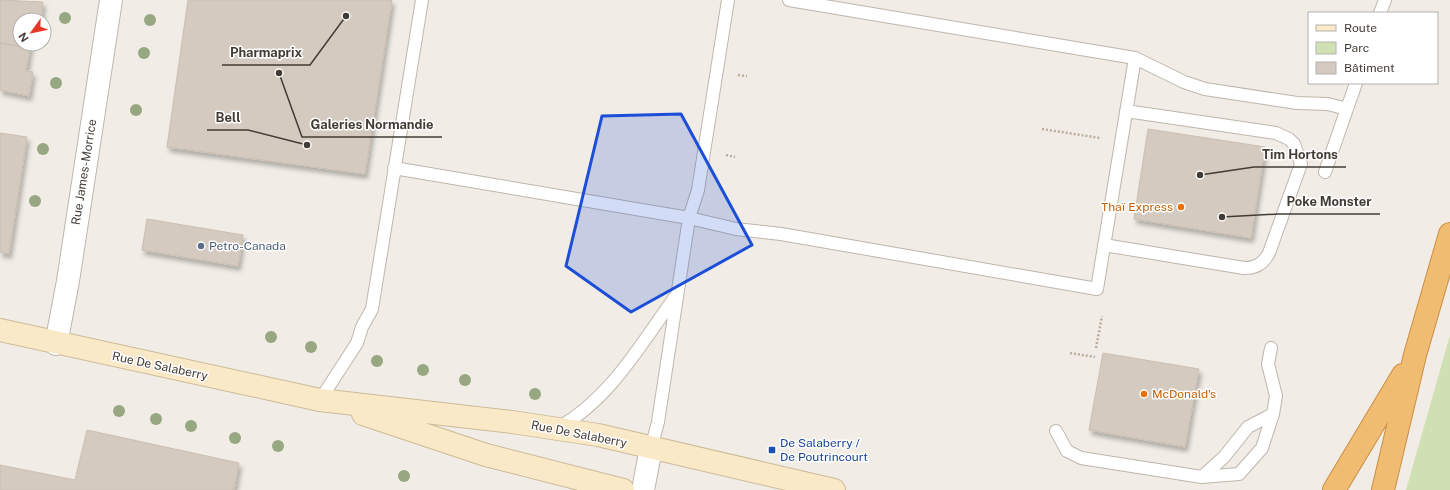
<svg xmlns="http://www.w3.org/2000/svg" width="1450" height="490" font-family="'Public Sans',sans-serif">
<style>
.green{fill:#cfe1b2}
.building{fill:#d4cabf;stroke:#cbbeb0;filter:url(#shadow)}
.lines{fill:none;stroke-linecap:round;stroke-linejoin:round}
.lane-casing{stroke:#beb6ac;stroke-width:14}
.street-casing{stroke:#beb6ac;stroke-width:24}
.secondary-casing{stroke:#cb9;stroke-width:24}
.highway-casing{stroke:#cc8f44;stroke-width:24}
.path{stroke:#bbae9c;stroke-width:2.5;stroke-dasharray:2 2;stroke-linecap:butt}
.lane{stroke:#fff;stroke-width:12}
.street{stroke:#fff;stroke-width:22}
.secondary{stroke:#f9e9c7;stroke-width:22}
.highway{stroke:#efbc72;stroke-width:22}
.tree{fill:#96a781}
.marked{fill:#1d4ed8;fill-opacity:0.2;stroke:#1d4ed8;stroke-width:3;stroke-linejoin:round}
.food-dot{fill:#e8710a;stroke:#fff;stroke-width:1.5}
.service-dot{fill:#5c6f8a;stroke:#fff;stroke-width:1.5}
.transit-dot{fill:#1a4fb4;stroke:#fff;stroke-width:1.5}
.labels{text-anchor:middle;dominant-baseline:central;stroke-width:3;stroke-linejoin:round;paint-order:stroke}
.street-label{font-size:12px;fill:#423c35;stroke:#fff}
.food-label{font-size:12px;fill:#c56008;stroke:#fff;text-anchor:end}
.service-label{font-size:12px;fill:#4e5e75;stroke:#fff;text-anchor:start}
.transit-label{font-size:12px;fill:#164399;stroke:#fff;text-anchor:start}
.leader{fill:none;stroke:#423c35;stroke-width:1.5}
.callout-dot{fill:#423c35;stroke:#fff;stroke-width:1.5}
.callout-label{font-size:13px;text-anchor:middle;font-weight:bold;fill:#423c35;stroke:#fff;stroke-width:3;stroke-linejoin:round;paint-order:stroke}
</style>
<defs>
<filter id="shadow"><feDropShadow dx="2.5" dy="4.5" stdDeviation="2" flood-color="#0004"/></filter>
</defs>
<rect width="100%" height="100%" fill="#f1ece5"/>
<!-- green -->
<path class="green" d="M1450,335V490H1406Z"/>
<!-- building -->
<path class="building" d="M0,0L43,2L41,20H20V44H31L30,48L0,43Z
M188,0H392L365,174L167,147Z
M0,43L30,48L26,71L33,72L29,96L0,90Z
M1148,129L1265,147L1251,238L1134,219Z
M0,133L27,137L9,254L0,252Z
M147,219L243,235L238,266L142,250Z
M1103,353L1199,369L1185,447L1089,430Z
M87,430L239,463L234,490H0V465L75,480Z"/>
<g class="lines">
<defs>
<path id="lane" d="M789,0L1135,58L1184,82L1205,89L1297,103L1328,104L1347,109
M1380,13L1385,0
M394,168L689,218L736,229L781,234L1097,289L1135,58
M1325,172L1356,83
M1104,245L1244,268C1256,268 1263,264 1269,253L1301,164L1294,144L1289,139L1276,133L1126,111
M320,400L357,343L362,327L372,309L422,0
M558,428C610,399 641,344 675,297
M1056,431L1067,451L1081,458L1202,477L1239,474L1262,448L1273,414L1276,396L1268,364L1271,348
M651,448L658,422L689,218L698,190L728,0
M1202,477L1224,457L1248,427L1273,414"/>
<path id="street" d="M56,344L68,281L111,0
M643,490L651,448"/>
<path id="secondary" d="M0,330L320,400L512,422L598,435L834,490
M363,414L486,455L623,490"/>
<path id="highway" d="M1334,490L1403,375
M1383,490L1415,355L1450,234"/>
</defs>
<!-- lane casing -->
<use href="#lane" class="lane-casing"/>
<!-- street casing -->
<use href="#street" class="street-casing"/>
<!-- secondary casing -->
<use href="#secondary" class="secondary-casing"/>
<!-- highway casing -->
<use href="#highway" class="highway-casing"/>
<!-- path -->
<path class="path" d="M738,75L747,76
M1042,129L1100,138
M726,155L735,157
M1096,348L1102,316
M1070,353L1095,357"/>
<!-- lane -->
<use href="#lane" class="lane"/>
<!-- street -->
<use href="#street" class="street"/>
<!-- secondary -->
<use href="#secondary" class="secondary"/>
<!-- highway -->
<use href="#highway" class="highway"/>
</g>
<!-- trees -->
<g class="tree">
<circle cx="65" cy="18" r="6"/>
<circle cx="150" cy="20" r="6"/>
<circle cx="144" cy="53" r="6"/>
<circle cx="56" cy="83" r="6"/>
<circle cx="136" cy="110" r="6"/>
<circle cx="43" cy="149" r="6"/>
<circle cx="35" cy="201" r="6"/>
<circle cx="271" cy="337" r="6"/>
<circle cx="311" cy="347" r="6"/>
<circle cx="377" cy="361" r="6"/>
<circle cx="423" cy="370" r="6"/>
<circle cx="465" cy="380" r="6"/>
<circle cx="535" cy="394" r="6"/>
<circle cx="119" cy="411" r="6"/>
<circle cx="156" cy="419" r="6"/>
<circle cx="191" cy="426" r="6"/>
<circle cx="235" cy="438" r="6"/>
<circle cx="278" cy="446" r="6"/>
<circle cx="404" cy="476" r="6"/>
</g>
<!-- marked area -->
<path class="marked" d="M681,114L752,245L631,312L566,266L602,116Z"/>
<!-- markers -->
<g class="food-dot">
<circle cx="1181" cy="207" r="4"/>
<circle cx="1144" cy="394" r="4"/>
</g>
<circle class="service-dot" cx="201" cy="246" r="4"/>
<rect class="transit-dot" x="768" y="446" width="8" height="8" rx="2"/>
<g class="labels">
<!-- street labels -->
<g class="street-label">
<text transform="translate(84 172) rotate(-81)">Rue James-Morrice</text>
<text transform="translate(160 366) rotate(12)">Rue De Salaberry</text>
<text transform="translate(579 434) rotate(11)">Rue De Salaberry</text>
</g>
<!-- food labels -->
<g class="food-label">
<text x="1173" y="207">Thaï Express</text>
<text x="1152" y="394" text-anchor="start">McDonald's</text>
</g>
<!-- service labels -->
<g class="service-label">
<text x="209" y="246">Petro-Canada</text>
</g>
<!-- transit labels -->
<g class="transit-label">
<text x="780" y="443">De Salaberry /<tspan x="780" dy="14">De Poutrincourt</tspan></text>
</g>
</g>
<!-- callouts -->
<path class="leader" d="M346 16L310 65H222M307 145L248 130H207M279 73L302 137H442M1200 175L1254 167H1346M1222 217L1279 214H1380"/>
<g class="callout-dot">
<circle cx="346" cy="16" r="4"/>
<circle cx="307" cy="145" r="4"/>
<circle cx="279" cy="73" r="4"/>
<circle cx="1200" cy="175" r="4"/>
<circle cx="1222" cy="217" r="4"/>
</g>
<g class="callout-label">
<text x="266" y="57">Pharmaprix</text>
<text x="228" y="122">Bell</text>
<text x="372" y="129">Galeries Normandie</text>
<text x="1300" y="159">Tim Hortons</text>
<text x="1329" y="206">Poke Monster</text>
</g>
<!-- legend -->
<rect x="1308" y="12" width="130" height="72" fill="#ffffff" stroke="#b3b1ae"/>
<rect x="1316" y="25" width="20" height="6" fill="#f9e9c7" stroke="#b3b1ae"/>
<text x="1344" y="32" font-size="12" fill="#423c35">Route</text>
<rect x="1316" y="42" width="20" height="12" fill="#cfe1b2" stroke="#b3b1ae"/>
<text x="1344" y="52" font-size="12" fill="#423c35">Parc</text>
<rect x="1316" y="62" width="20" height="12" fill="#d4cabf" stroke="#b3b1ae"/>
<text x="1344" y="72" font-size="12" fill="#423c35">Bâtiment</text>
<!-- north arrow -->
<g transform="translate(32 32) rotate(237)"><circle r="19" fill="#ffffff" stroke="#b3b1ae"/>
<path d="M0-3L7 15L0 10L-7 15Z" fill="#e3372a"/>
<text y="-6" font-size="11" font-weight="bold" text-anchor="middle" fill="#423c35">N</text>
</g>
</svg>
